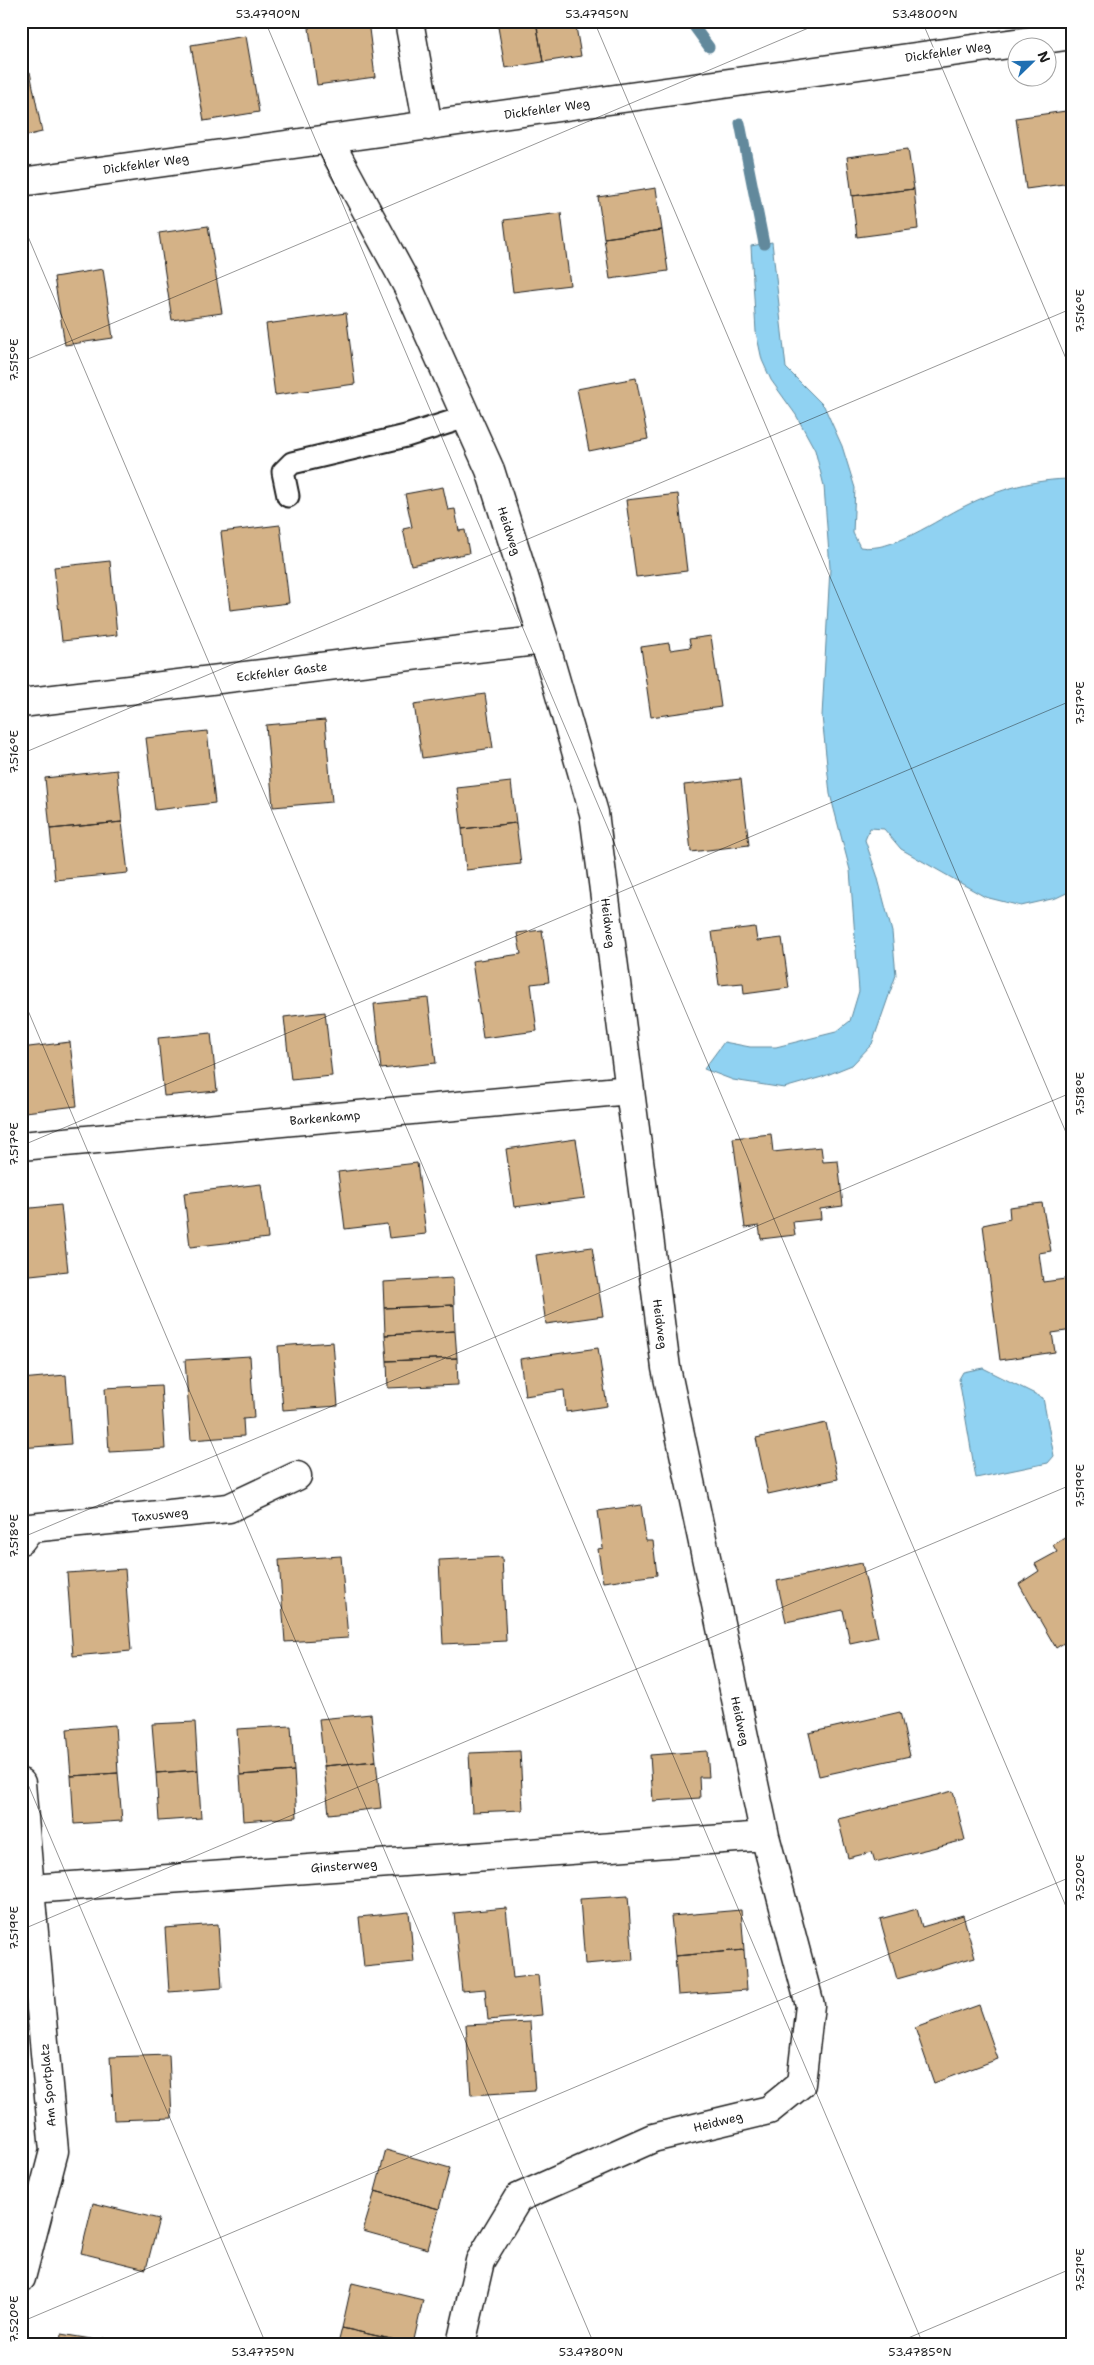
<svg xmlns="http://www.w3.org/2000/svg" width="1094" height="2365" font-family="'Shantell Sans',sans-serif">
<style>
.built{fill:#f2e8db}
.water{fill:#90d2f2;stroke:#62899c}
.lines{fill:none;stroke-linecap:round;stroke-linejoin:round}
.stream{stroke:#62899c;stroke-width:11}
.building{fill:#d4b287;stroke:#1c1c1c}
.service-casing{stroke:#1c1c1c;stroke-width:25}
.minor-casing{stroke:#1c1c1c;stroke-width:31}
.service{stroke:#fff;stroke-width:21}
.minor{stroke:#fff;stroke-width:28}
.ticks{fill:none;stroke:#1c1c1c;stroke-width:1;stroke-opacity:0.45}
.labels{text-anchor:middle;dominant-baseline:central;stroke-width:4;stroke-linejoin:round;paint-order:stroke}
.street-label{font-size:12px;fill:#1c1c1c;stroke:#fff}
.neatline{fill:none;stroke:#1c1c1c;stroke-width:2}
.ticks-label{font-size:12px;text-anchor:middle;fill:#1c1c1c}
</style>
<rect width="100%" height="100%" fill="#fff"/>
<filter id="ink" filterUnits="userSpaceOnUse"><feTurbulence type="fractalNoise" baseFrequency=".02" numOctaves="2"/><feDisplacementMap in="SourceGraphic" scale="10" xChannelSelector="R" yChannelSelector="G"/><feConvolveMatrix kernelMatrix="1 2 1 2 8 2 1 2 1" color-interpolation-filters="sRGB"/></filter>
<g filter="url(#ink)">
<!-- built -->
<path class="built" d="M21,2081L27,2169L21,2193Z"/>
<!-- water -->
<path class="water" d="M772,242L786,368L824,406L842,446L855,488L853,533L860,547C892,553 936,520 965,506C999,489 1035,479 1073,479V890L1056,898L1021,906L985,897L901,849L884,829L870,828L865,840L877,875L892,932L896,975L872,1044L852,1065L822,1077L784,1088L733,1080L704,1069L724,1042L750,1047H776L836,1032L850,1021L859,991L850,870L830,794L822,716L830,568L824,486L815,450L796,415L771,380L762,360L756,332L751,246Z
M983,1368L1043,1398L1054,1456L1048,1463L976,1478L959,1379L963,1372Z"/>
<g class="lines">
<!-- stream -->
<path class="stream" d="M690,21L709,47
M740,123L764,244"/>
</g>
<!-- building -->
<path class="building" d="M308,21H368L375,77L317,85Z
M497,21H536L543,62L505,68Z
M536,21H575L581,56L543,62Z
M246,36L259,112L204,121L191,45Z
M30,72L42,132L21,137V73Z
M1073,110V194L1071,183L1026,189L1016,118Z
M908,149L914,189L852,196L847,157Z
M656,188L662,230L604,238L598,197Z
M914,189L918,229L857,237L852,196Z
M561,213L570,285L513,292L504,220Z
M208,226L222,313L172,320L159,233Z
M662,230L668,271L610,279L604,238Z
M103,269L113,338L65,345L54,277Z
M346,313L355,384L275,395L266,324Z
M636,378L648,439L589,451L577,389Z
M443,487L448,510L455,509L459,531L465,530L469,553L411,565L403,529L412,527L405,494Z
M678,494L687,571L636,577L626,500Z
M280,525L289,603L230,610L221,532Z
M110,561L117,635L62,641L54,567Z
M711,636L721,707L651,717L641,647L669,643L670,650L691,647L689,639Z
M485,694L493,748L422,758L414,704Z
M325,720L332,802L273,807L266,725Z
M207,731L215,803L155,810L146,738Z
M117,770L122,822L50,829L45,778Z
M741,779L749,845L691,852L684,785Z
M511,782L516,823L462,829L457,788Z
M122,822L128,873L55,880L50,829Z
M516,823L521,864L466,870L462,829Z
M755,927L757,941L782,938L789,988L744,994L743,983L719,985L712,932Z
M542,930L549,982L531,984L537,1031L483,1038L472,961L521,954L517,933Z
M428,998L436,1063L381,1069L374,1004Z
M325,1012L332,1076L291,1080L284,1017Z
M211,1033L217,1091L164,1096L158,1038Z
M70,1042L77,1106L25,1112L21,1083V1048Z
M771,1134L773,1152L821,1147L823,1162L838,1161L843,1206L820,1209L821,1219L793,1222L795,1235L761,1239L759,1226L745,1228L733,1138Z
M576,1139L585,1198L514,1207L506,1149Z
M417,1163L426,1234L389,1238L387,1224L345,1229L338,1172Z
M261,1184L268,1238L190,1247L184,1193Z
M1042,1203L1051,1251L1039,1253L1043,1282L1073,1278V1330L1052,1333L1055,1352L1000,1360L983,1225L1010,1219L1009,1207Z
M61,1205L68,1271L21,1276V1209Z
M592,1247L603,1316L546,1324L536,1255Z
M453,1278L454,1305L384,1308L383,1282Z
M454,1305L455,1331L385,1335L384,1308Z
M455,1331L457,1358L387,1361L385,1335Z
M333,1342L338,1406L283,1410L278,1346Z
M598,1348L607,1406L566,1412L564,1390L525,1396L520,1359Z
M250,1356L254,1418L243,1419L244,1436L191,1440L185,1360Z
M457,1358L458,1385L388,1388L387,1361Z
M66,1375L71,1444L21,1448V1379Z
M161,1385L165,1449L109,1452L105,1388Z
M826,1423L838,1479L768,1494L756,1438Z
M641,1505L646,1541H653L657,1575L603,1582L598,1549L603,1548L598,1511Z
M1073,1533V1637L1056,1648L1019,1584L1039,1571L1035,1564L1057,1552L1053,1545Z
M341,1556L348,1638L285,1642L279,1560Z
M502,1557L506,1641L443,1644L439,1560Z
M862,1563L878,1637L850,1643L843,1610L786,1622L777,1581Z
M125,1569L131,1651L73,1656L67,1573Z
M900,1712L910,1756L819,1776L809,1733Z
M371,1714L376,1761L324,1766L319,1719Z
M195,1722L198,1770L156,1773L152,1724Z
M115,1725L118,1773L71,1776L67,1729Z
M291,1726L294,1771L240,1775L237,1729Z
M520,1751L523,1810L472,1812L469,1753Z
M707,1751L709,1777H699L700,1798L653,1801L650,1755Z
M376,1761L381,1808L329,1814L324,1766Z
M198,1770L201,1818L159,1821L156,1773Z
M294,1771L297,1817L243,1821L240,1775Z
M118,1773L122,1821L74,1824L71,1776Z
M953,1791L965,1840L875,1862L872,1852L848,1858L838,1819Z
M628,1896L633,1960L585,1964L580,1899Z
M506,1908L513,1978L538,1975L542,2015L488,2020L485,1989L462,1991L454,1913Z
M917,1909L922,1927L963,1915L975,1957L897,1979L880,1919Z
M741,1910L744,1950L675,1956L671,1916Z
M409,1912L414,1962L364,1967L359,1917Z
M218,1924L222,1988L169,1992L165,1928Z
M744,1950L747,1990L678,1995L675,1956Z
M979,2005L998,2059L934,2083L915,2028Z
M530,2022L535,2091L471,2095L466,2025Z
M169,2055L172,2118L114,2120L110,2057Z
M386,2150L450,2168L439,2209L375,2191Z
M375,2191L439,2209L428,2249L363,2231Z
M93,2203L159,2219L146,2269L81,2253Z
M352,2283L423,2300L413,2344L342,2328Z
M342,2328L413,2344H338Z
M61,2334L103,2341V2338L133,2344H60Z"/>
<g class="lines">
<defs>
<path id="service" d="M288,496L283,472L292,463L406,436L466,417"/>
<path id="minor" d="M409,21L428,126
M328,139L408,287L490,470L544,640L594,813L666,1368L765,1836L810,2005L801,2084L769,2110L653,2138L518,2198L480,2261L461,2344
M21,182L1073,35
M21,703L544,640
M21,1146L630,1090
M21,1540L30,1528L229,1508L297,1476
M21,1783L30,1889L765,1836
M21,2278L54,2151L30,1889"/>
</defs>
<!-- service casing -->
<use href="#service" class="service-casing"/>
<!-- minor casing -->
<use href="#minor" class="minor-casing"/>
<!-- service -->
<use href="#service" class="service"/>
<!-- minor -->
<use href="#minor" class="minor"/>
</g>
</g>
<!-- ticks -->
<path class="ticks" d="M265,21L1073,1923M594,21L1073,1149M922,21L1073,375M21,220L923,2344M21,362L825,21M21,754L1073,308M21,994L594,2344M21,1146L1073,700M21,1538L1073,1092M21,1768L266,2344M21,1930L1073,1484M21,2322L1073,1876M894,2344L1073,2268"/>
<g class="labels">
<!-- street labels -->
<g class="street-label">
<text transform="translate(948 52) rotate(-8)">Dickfehler Weg</text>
<text transform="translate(547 109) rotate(-8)">Dickfehler Weg</text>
<text transform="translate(146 164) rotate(-8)">Dickfehler Weg</text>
<text transform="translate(509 531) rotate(72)">Heidweg</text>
<text transform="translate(282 672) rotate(-7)">Eckfehler Gaste</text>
<text transform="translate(608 923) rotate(83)">Heidweg</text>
<text transform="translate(325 1118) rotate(-5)">Barkenkamp</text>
<text transform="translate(660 1324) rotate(83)">Heidweg</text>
<text transform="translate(160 1515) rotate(-6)">Taxusweg</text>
<text transform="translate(740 1721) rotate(78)">Heidweg</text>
<text transform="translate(344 1866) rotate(-4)">Ginsterweg</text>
<text transform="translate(48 2085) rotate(-95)">Am Sportplatz</text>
<text transform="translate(718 2122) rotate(-14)">Heidweg</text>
</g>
</g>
<!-- margin -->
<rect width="1094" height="2365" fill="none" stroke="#fff" stroke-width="55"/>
<!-- north arrow -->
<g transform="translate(1032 62) rotate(67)"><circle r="24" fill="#ffffff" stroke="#a4a4a4"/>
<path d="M0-4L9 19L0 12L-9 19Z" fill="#1f6fb2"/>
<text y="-8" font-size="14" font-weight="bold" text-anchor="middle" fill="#1c1c1c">N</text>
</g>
<rect x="28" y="28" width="1038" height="2310" class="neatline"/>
<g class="ticks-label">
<text x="268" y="18">53.4790°N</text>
<text x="597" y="18">53.4795°N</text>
<text x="925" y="18">53.4800°N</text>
<text transform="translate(1080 311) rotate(-90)" y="4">7.516°E</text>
<text transform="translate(14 360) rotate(-90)" y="4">7.515°E</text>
<text transform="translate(1080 703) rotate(-90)" y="4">7.517°E</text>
<text transform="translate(14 752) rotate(-90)" y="4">7.516°E</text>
<text transform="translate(1080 1094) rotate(-90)" y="4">7.518°E</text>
<text transform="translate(14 1144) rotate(-90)" y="4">7.517°E</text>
<text transform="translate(1080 1486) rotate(-90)" y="4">7.519°E</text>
<text transform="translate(14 1536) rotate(-90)" y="4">7.518°E</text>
<text transform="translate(1080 1878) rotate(-90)" y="4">7.520°E</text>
<text transform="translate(14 1928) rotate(-90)" y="4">7.519°E</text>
<text transform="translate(1080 2270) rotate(-90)" y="4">7.521°E</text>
<text transform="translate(14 2319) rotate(-90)" y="4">7.520°E</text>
<text x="263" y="2356">53.4775°N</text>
<text x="591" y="2356">53.4780°N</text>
<text x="920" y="2356">53.4785°N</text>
</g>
</svg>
